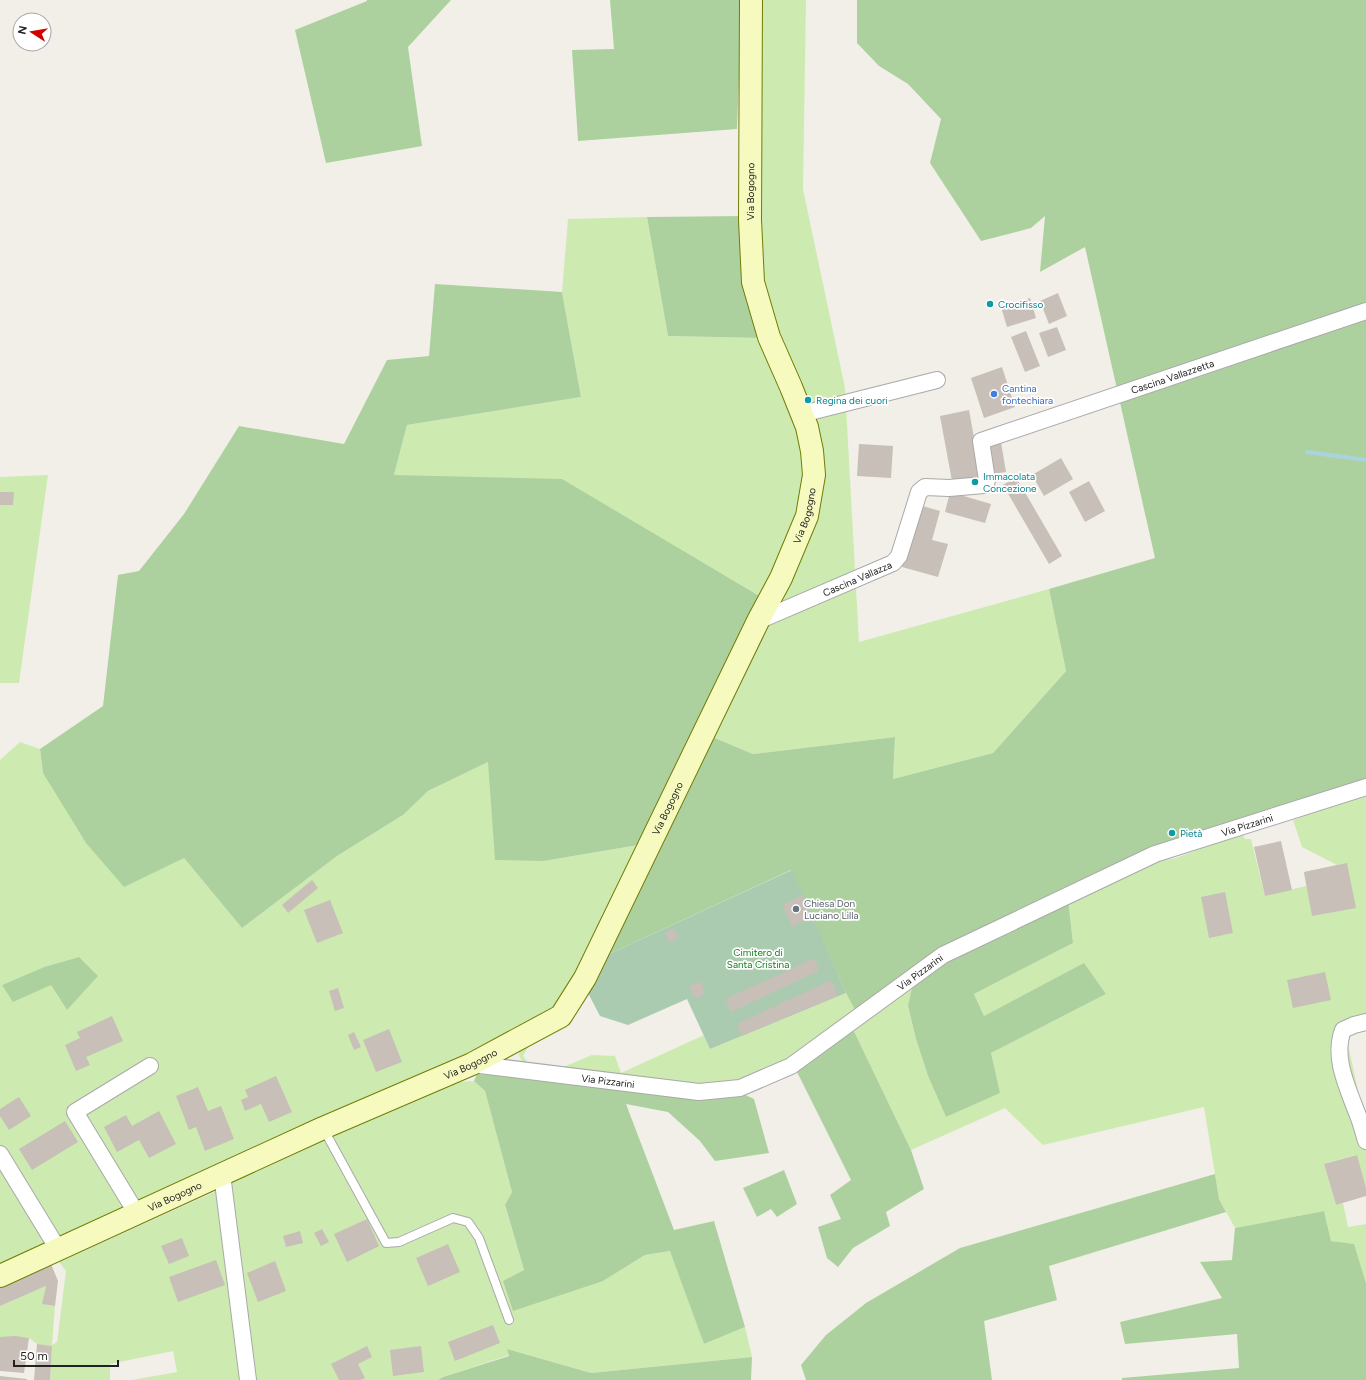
<svg xmlns="http://www.w3.org/2000/svg" width="1366" height="1380" font-family="Figtree,sans-serif">
<style>
.grass{fill:#cdebb0;fill-rule:evenodd}
.forest{fill:#add19e}
.cemetery{fill:#aacbaf}
.lines{fill:none;stroke-linecap:round;stroke-linejoin:round}
.stream{stroke:#aad3df;stroke-width:4}
.building{fill:#c7bfb8}
.lane-casing{stroke:#a9a9a9;stroke-width:10}
.street-casing{stroke:#a9a9a9;stroke-width:18}
.secondary-casing{stroke:#707d05;stroke-width:24}
.lane{stroke:#fff;stroke-width:8}
.street{stroke:#fff;stroke-width:16}
.secondary{stroke:#f7fabf;stroke-width:22}
.culture-dot{fill:#0f9aa8;stroke:#fff;stroke-width:1.5}
.shop-dot{fill:#3f7fe0;stroke:#fff;stroke-width:1.5}
.worship-dot{fill:#6b7280;stroke:#fff;stroke-width:1.5}
.labels{text-anchor:middle;dominant-baseline:central;stroke-width:3.5;stroke-linejoin:round;paint-order:stroke}
.street-label{font-size:10px;fill:#222;stroke:#fff}
.culture-label{font-size:10px;fill:#0d838f;stroke:#fff;text-anchor:start}
.shop-label{font-size:10px;fill:#366cbe;stroke:#fff;text-anchor:start}
.worship-label{font-size:10px;fill:#5b616d;stroke:#fff;text-anchor:start}
.park-label{font-size:10px;fill:#0c8416;stroke:#fff}
</style>
<rect width="100%" height="100%" fill="#f2efe9"/>
<!-- grass -->
<path class="grass" d="M757,0H806L803,189L845,388L859,642L1049,589L1066,671L993,753L893,779L895,737L753,754L710,736L814,514L798,386L766,293L759,229Z
M647,217L668,336L761,338L787,392L806,459L800,516L761,597L647,530L394,475L407,425L581,397L562,292L568,219Z
M48,475L19,683H0V477Z
M20,742L40,749L43,773L184,858L242,928L337,856L403,815L428,791L488,762L544,861L638,845L579,966L558,1004L532,1028L0,1267V760ZM79,957L67,1010L51,985H2L44,967Z
M1366,794V1026L1346,1035L1366,1128V1188L1356,1155L1324,1164L1336,1205L1343,1203L1348,1227L1366,1224V1283L1354,1245L1331,1241L1324,1211L1235,1228L1219,1199L1204,1107L1043,1145L1005,1108L911,1150L851,1025L913,983L908,1007L916,1039L928,1076L946,1117L999,1093L991,1053L1106,994L1084,964L984,1016L974,994L1073,943L1068,899L1156,862L1176,858L1242,833L1245,839H1251L1265,896L1306,886L1304,872L1337,865L1302,847L1293,820Z
M846,993L857,1014L785,1064L737,1084L702,1088L554,1071L592,1055L615,1056L621,1073L704,1035L710,1049Z
M562,1025L568,1027L528,1047L523,1056L530,1066L523,1064L519,1055L520,1049Z
M474,1081L485,1091L512,1192L505,1206L524,1270L603,1281L645,1255L671,1251L704,1344L745,1327L752,1357L591,1373L507,1349L509,1355L443,1377L438,1380H132L177,1372L173,1351L110,1364V1380H50L52,1346L37,1344L29,1338L0,1337V1306L46,1286L43,1304L55,1306L52,1345L57,1342L66,1271L59,1262L221,1189L228,1182L321,1138L457,1082Z"/>
<!-- forest -->
<path class="forest" d="M367,0H451L408,47L422,146L326,163L295,30L367,1Z
M610,0H742L737,129L578,141L572,50L614,49Z
M857,0H1366V784L1250,821L941,954L857,1014L846,993L791,870L596,960L710,736L753,754L895,737L893,779L993,753L1066,671L1049,589L1155,558L1085,247L1040,272L1045,216L1031,228L981,241L930,163L941,119L908,84L879,66L857,43Z
M745,216L761,338L668,336L647,217Z
M435,284L562,292L581,397L407,425L394,475L562,479L761,597L638,845L544,861L495,860L488,762L428,791L403,815L337,856L242,928L184,858L124,887L86,843L43,773L40,749L103,706L118,575L139,571L184,514L239,426L344,444L387,360L429,356Z
M1068,899L1073,943L974,994L984,1016L1084,963L1106,994L991,1053L1000,1093L946,1117L928,1076L916,1039L908,1006L913,983L933,965Z
M79,957L98,976L67,1010L51,985L13,1002L2,985L44,967Z
M851,1025L911,1150L924,1189L886,1212L890,1226L853,1248L838,1267L827,1258L818,1227L841,1219L830,1195L851,1180L795,1068Z
M477,1074L562,1078L739,1092L754,1099L769,1153L715,1161L700,1141L668,1112L626,1104L674,1230L714,1221L745,1327L704,1344L670,1251L645,1255L603,1281L513,1311L503,1281L524,1270L505,1205L512,1192L485,1091L474,1081Z
M784,1170L797,1204L777,1217L771,1209L757,1217L743,1188Z
M1215,1174L1219,1199L1226,1212L1049,1266L1057,1300L984,1321L992,1380H806L801,1365L826,1335L866,1303L960,1248Z
M1324,1211L1331,1241L1354,1244L1366,1283V1380H1122V1378L1239,1368L1237,1334L1125,1344L1120,1322L1222,1298L1200,1262L1232,1260L1235,1228Z
M507,1349L591,1373L752,1357L751,1380H438L443,1377L509,1356Z"/>
<!-- cemetery -->
<path class="cemetery" d="M792,870L846,993L710,1049L687,999L628,1025L600,1016L586,989L596,960Z"/>
<g class="lines">
<!-- stream -->
<path class="stream" d="M1307,452L1366,460"/>
</g>
<!-- building -->
<path class="building" d="M1058,293L1067,316L1049,324L1040,301Z
M1030,298L1036,318L1007,327L1001,307Z
M1057,327L1066,350L1048,357L1039,333Z
M1026,331L1040,366L1025,372L1011,337Z
M1002,367L1015,407L984,418L971,378Z
M969,410L981,476L952,481L940,416Z
M1001,442L1006,472L993,474L988,444Z
M859,444L893,446L891,478L857,476Z
M1061,458L1073,479L1044,496L1032,475Z
M1016,477L1062,556L1049,564L1003,485Z
M1089,481L1105,511L1085,522L1069,492Z
M0,492H14L13,505H0Z
M950,492L991,504L985,523L945,512Z
M919,505L940,511L932,540L948,544L938,577L902,567Z
M1281,841L1292,890L1265,896L1254,847Z
M1347,863L1356,908L1312,916L1304,872Z
M312,880L318,888L288,913L282,905Z
M1225,892L1233,933L1209,938L1201,897Z
M802,895L812,917L792,927L782,905Z
M330,900L343,933L317,943L304,910Z
M673,928L679,938L670,943L665,933Z
M815,958L819,971L731,1012L725,999Z
M1325,972L1331,1000L1293,1008L1287,980Z
M831,980L838,996L742,1036L737,1024Z
M700,981L706,993L695,999L689,987Z
M338,988L344,1008L335,1011L329,991Z
M112,1016L123,1041L86,1057L90,1065L76,1071L65,1045L80,1038L77,1032Z
M389,1029L402,1062L376,1072L363,1040Z
M354,1032L361,1047L354,1050L348,1035Z
M276,1076L292,1112L269,1122L261,1104L245,1111L241,1100L248,1097L245,1090Z
M198,1087L208,1111L221,1106L234,1139L205,1151L196,1127L189,1130L176,1096Z
M19,1097L31,1116L9,1130L0,1116V1109Z
M159,1111L176,1144L149,1158L139,1140L117,1152L104,1127L126,1115L132,1126Z
M65,1121L78,1142L32,1170L19,1149Z
M1357,1155L1366,1188V1196L1336,1205L1324,1164Z
M367,1219L379,1246L347,1262L334,1234Z
M322,1229L329,1242L321,1246L314,1233Z
M300,1231L303,1243L286,1247L283,1236Z
M182,1238L189,1256L169,1264L161,1246Z
M448,1244L460,1272L428,1286L416,1258Z
M49,1259L58,1281L55,1306L42,1304L46,1286L0,1306V1281Z
M216,1260L225,1285L178,1302L169,1277Z
M275,1261L286,1291L258,1302L247,1273Z
M493,1325L500,1343L455,1361L448,1342Z
M15,1336L29,1338L24,1373L0,1371V1337Z
M37,1344L52,1346L50,1380H34Z
M367,1346L372,1357L358,1364L365,1378L360,1380H339L331,1364Z
M421,1346L424,1372L393,1376L390,1350Z
M0,1376L27,1379V1380H0Z"/>
<g class="lines">
<defs>
<path id="lane" d="M323,1128L386,1243L399,1242L453,1218L468,1222L479,1238L509,1320"/>
<g id="street">
<path d="M802,414L937,380"/>
<path id="s1" d="M758,621L893,563L899,556L919,492L925,487L949,488L984,485L986,484L987,480L981,441L1366,311"/>
<path d="M1366,1022L1354,1025L1343,1030C1333,1056 1346,1084 1355,1108C1360,1119 1363,1130 1366,1141"/>
<path id="s2" d="M472,1064L699,1092L740,1088L791,1066L943,955L1155,854L1366,787"/>
<path d="M0,1154L58,1249"/>
<path d="M222,1174L248,1380"/>
<path d="M137,1214L75,1112L150,1066"/>
</g>
<g id="secondary">
<path id="s3" d="M0,1276L323,1128L472,1064L561,1016L585,978L758,621L781,578L807,516L814,475L812,451L807,427L791,387L769,337L753,282L750,220L751,0"/>
</g>
</defs>
<!-- lane casing -->
<use href="#lane" class="lane-casing"/>
<!-- street casing -->
<use href="#street" class="street-casing"/>
<!-- secondary casing -->
<use href="#secondary" class="secondary-casing"/>
<!-- lane -->
<use href="#lane" class="lane"/>
<!-- street -->
<use href="#street" class="street"/>
<!-- secondary -->
<use href="#secondary" class="secondary"/>
</g>
<!-- markers -->
<g class="culture-dot">
<circle cx="990" cy="304" r="4"/>
<circle cx="808" cy="400" r="4"/>
<circle cx="975" cy="482" r="4"/>
<circle cx="1172" cy="833" r="4"/>
</g>
<circle class="shop-dot" cx="994" cy="394" r="4"/>
<circle class="worship-dot" cx="796" cy="909" r="4"/>
<g class="labels">
<!-- street labels -->
<g class="street-label">
<text stroke="none"><textPath href="#s3" startOffset="1512">Via Bogogno</textPath></text>
<text stroke="none"><textPath href="#s1" startOffset="538">Cascina Vallazzetta</textPath></text>
<text stroke="none"><textPath href="#s3" startOffset="1176">Via Bogogno</textPath></text>
<text stroke="none"><textPath href="#s1" startOffset="108">Cascina Vallazza</textPath></text>
<text stroke="none"><textPath href="#s3" startOffset="852">Via Bogogno</textPath></text>
<text stroke="none"><textPath href="#s2" startOffset="845">Via Pizzarini</textPath></text>
<text stroke="none"><textPath href="#s2" startOffset="485">Via Pizzarini</textPath></text>
<text stroke="none"><textPath href="#s3" startOffset="516">Via Bogogno</textPath></text>
<text stroke="none"><textPath href="#s2" startOffset="137">Via Pizzarini</textPath></text>
<text stroke="none"><textPath href="#s3" startOffset="192">Via Bogogno</textPath></text>
</g>
<!-- culture labels -->
<g class="culture-label">
<text x="998" y="304">Crocifisso</text>
<text x="816" y="400">Regina dei cuori</text>
<text x="983" y="476">Immacolata<tspan x="983" dy="12">Concezione</tspan></text>
<text x="1180" y="833">Pietà</text>
</g>
<!-- shop labels -->
<g class="shop-label">
<text x="1002" y="388">Cantina<tspan x="1002" dy="12">fontechiara</tspan></text>
</g>
<!-- worship labels -->
<g class="worship-label">
<text x="804" y="903">Chiesa Don<tspan x="804" dy="12">Luciano Lilla</tspan></text>
</g>
<!-- park labels -->
<g class="park-label">
<text x="758" y="952">Cimitero di<tspan x="758" dy="12">Santa Cristina</tspan></text>
</g>
</g>
<!-- north arrow -->
<g transform="translate(32 32) rotate(282)"><circle r="19" fill="#ffffff" stroke="#a7a7a7"/>
<path d="M0-3L7 15L0 10L-7 15Z" fill="#d40000"/>
<text y="-6" font-size="11" font-weight="bold" text-anchor="middle" fill="#222222">N</text>
</g>
<!-- scale -->
<path d="M14 1360v6h104v-6" fill="none" stroke="#222222" stroke-width="2"/>
<text x="20" y="1360" font-size="12" fill="#222222" stroke="#ffffff" stroke-width="3" paint-order="stroke">50 m</text>
</svg>
